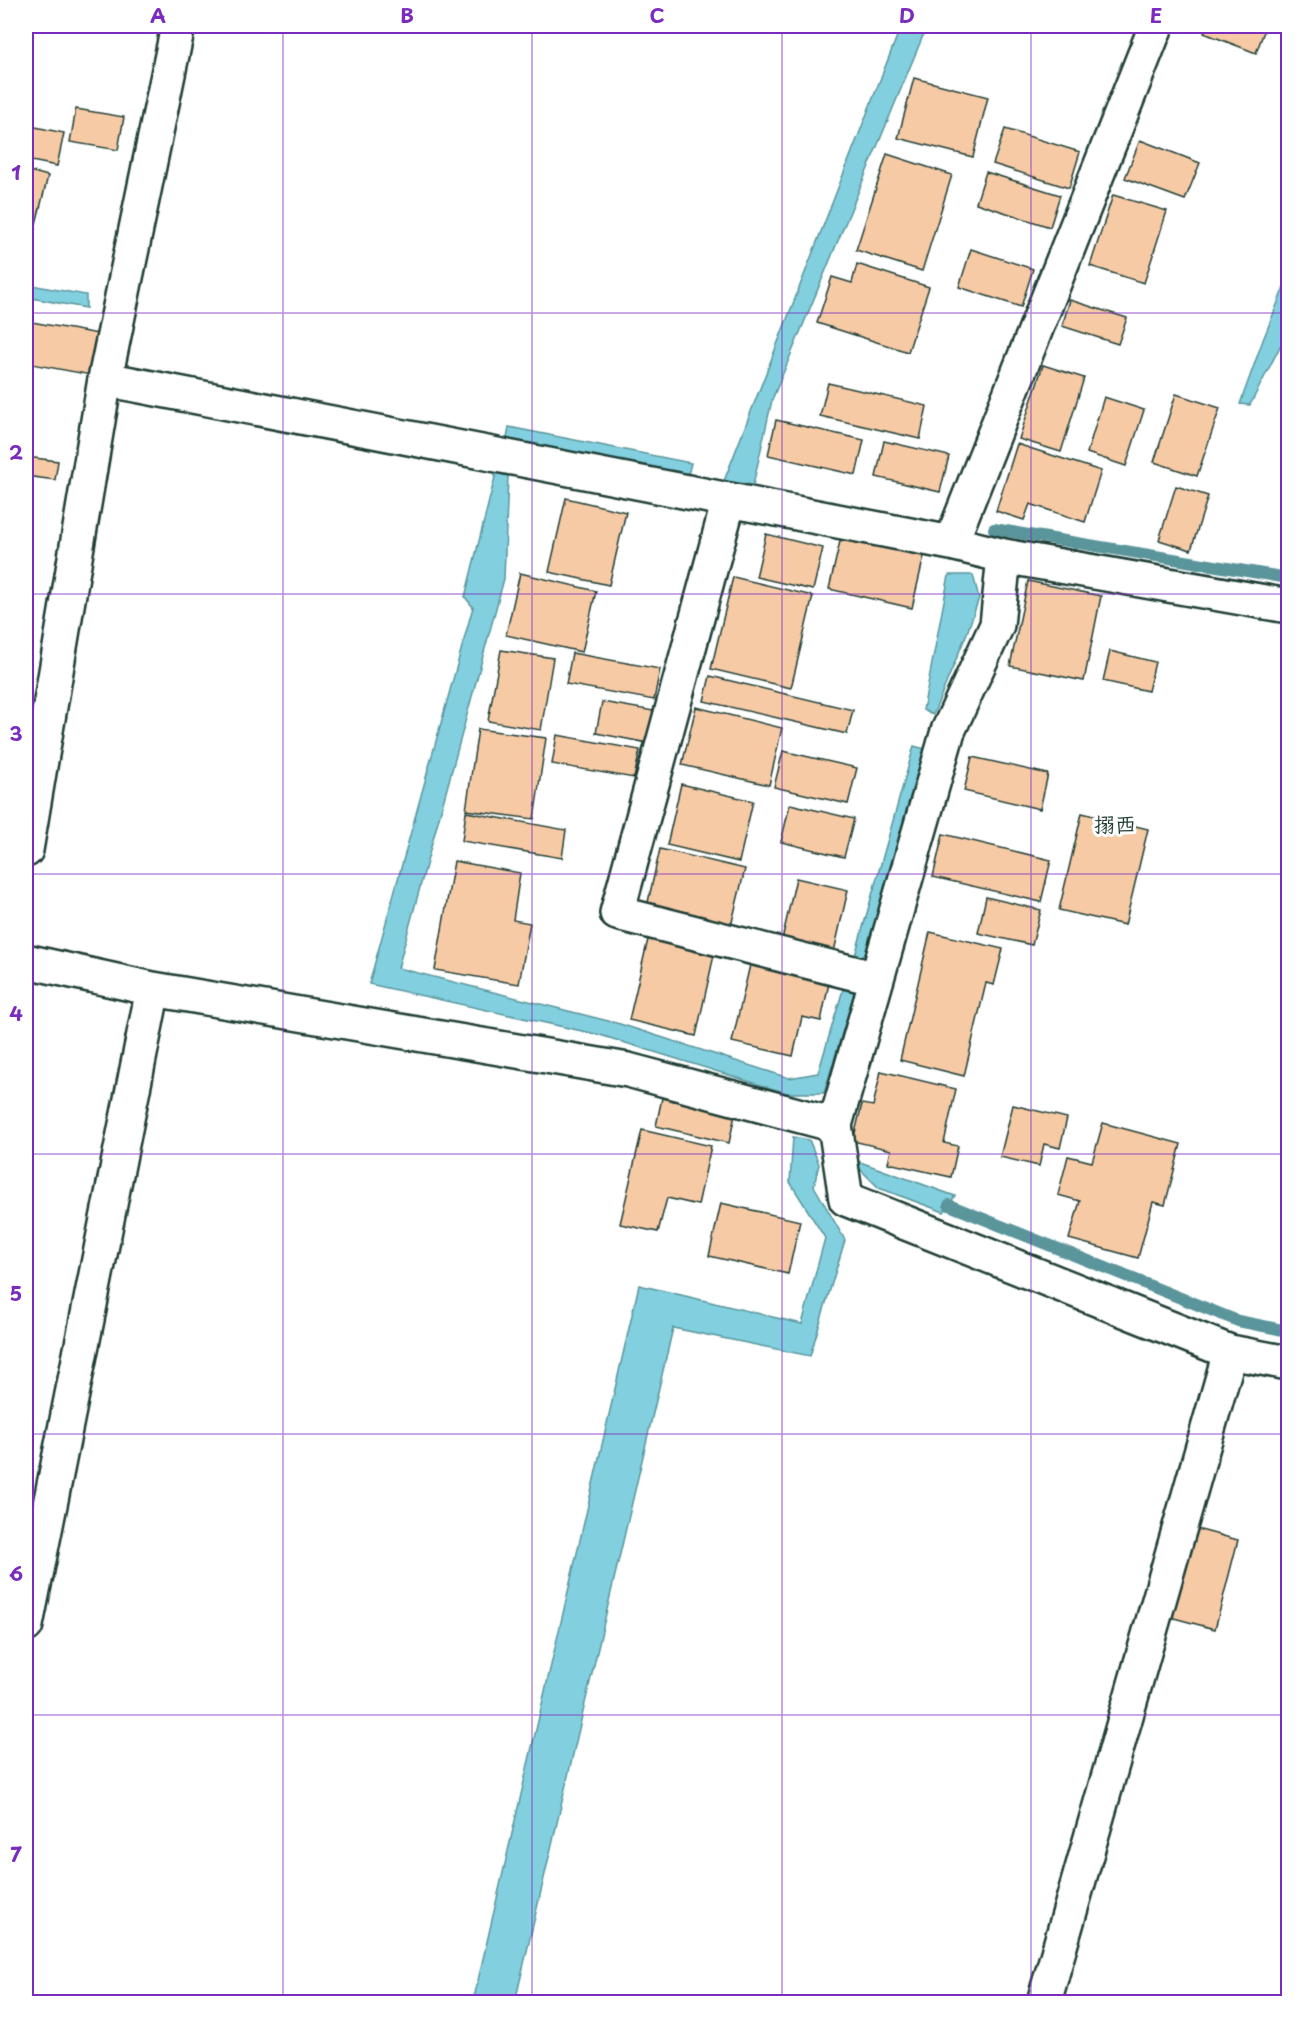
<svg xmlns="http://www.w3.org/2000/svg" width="1314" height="2028" font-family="'Playpen Sans','Klee One',sans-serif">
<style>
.water{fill:#82d0df;stroke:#5a959b;stroke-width:1.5}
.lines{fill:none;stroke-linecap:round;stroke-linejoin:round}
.stream{stroke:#5a959b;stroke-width:12}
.building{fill:#f7caa6;stroke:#1f3d34;stroke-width:1.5}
.street-casing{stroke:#1f3d34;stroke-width:38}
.street{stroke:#fff;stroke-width:33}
.grid{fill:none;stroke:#7b2cbf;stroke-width:1.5;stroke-opacity:0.55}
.labels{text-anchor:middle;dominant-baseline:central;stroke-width:6;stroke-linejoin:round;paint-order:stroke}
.neighbourhood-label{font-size:21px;font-weight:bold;fill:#1f3d34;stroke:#fff}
.neatline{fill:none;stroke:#7b2cbf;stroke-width:2}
.grid-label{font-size:20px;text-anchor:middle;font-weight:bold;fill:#7b2cbf}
</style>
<rect width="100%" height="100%" fill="#fff"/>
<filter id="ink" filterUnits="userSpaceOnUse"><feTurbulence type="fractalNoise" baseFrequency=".0167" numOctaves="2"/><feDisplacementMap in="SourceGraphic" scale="12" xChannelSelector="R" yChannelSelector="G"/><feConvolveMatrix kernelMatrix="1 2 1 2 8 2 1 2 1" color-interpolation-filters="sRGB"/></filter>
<g filter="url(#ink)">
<!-- water -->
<path class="water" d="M901,26H927L772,400L753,485L724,481Z
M1288,277V331L1250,405L1240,404L1263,340Z
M26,284L86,295V308L26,297Z
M509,427L691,463L688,475L507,439Z
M496,473L508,476L504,579L398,968L620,1024L789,1078L818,1073L845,983L856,987L824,1093H786L600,1035L369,984L473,607L465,597Z
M949,575H973L979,598L967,633L933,715L923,710Z
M914,746L925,749L863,962L853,963Z
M793,1137L809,1140L819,1164L814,1186L845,1240L810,1356L673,1328L515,2002H473L639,1285L802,1324L825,1238L790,1182Z
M849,1158L955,1196L944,1212L879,1188Z"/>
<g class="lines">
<!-- stream -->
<path class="stream" d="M994,529L1288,578
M949,1205L1238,1321L1288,1331"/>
</g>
<!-- building -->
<path class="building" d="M1207,26H1266L1256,53L1204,33Z
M914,78L988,97L973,157L898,138Z
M76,109L124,117L118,150L70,142Z
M26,125L64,133L57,166L26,160Z
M1005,129L1080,152L1069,188L993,164Z
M1140,140L1200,163L1185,200L1125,178Z
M887,154L952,175L922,271L856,250Z
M26,170L48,176L34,232L26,230Z
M986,172L1060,195L1050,227L976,203Z
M1113,195L1167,211L1144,283L1090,266Z
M971,249L1033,269L1021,307L959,287Z
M857,264L929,287L908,352L817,323L832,277L852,283Z
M1070,300L1127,318L1118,344L1062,326Z
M26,321L99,334L91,375L26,363Z
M1043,365L1084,378L1061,452L1019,439Z
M828,383L927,406L920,439L820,416Z
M1176,394L1220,408L1197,476L1154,462Z
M1104,397L1144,410L1126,466L1087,453Z
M776,420L864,440L856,475L768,455Z
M884,441L949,456L940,492L876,477Z
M1017,444L1101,471L1085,522L1030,504L1024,520L996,511Z
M26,457L58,461L55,480L26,476Z
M1176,486L1208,496L1191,550L1159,540Z
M566,498L626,512L609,585L549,572Z
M766,534L823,548L813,590L756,577Z
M841,537L924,556L912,608L829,589Z
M520,573L596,591L582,652L506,635Z
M733,577L813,596L791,688L711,669Z
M1028,581L1101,596L1084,681L1010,666Z
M501,650L553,658L541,730L488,721Z
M1110,651L1155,662L1148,691L1103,681Z
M572,653L660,669L654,700L566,684Z
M710,676L853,710L847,734L704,701Z
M602,702L654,711L648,743L596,733Z
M696,707L782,728L769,785L682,765Z
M478,729L546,738L534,819L466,810Z
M557,735L640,750L634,778L552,764Z
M783,751L857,768L848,804L774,787Z
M972,757L1048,774L1040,809L964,791Z
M681,784L753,801L739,862L667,845Z
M790,804L854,819L844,857L781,842Z
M466,812L566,830L562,858L462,841Z
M1082,813L1148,829L1125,925L1059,910Z
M943,834L1051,860L1041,902L933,877Z
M660,849L745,869L730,930L646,911Z
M454,861L520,873L513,920L530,923L519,984L435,970Z
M796,878L848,890L833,956L781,944Z
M986,897L1041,910L1032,945L978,933Z
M650,931L716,946L696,1036L629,1020Z
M930,932L1003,949L994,985L986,983L964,1076L900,1060Z
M750,965L829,983L821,1021L802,1017L793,1056L732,1042Z
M881,1071L956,1089L944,1143L958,1146L951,1177L888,1163L891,1150L853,1141L862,1104L873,1106Z
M662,1098L735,1115L729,1143L656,1126Z
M1013,1105L1067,1118L1060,1148L1044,1144L1039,1166L1000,1157Z
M1103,1123L1181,1144L1165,1205L1153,1202L1138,1258L1069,1239L1080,1201L1058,1195L1068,1156L1092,1162Z
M642,1130L711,1146L698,1205L667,1198L658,1232L620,1224Z
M721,1203L800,1221L788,1274L709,1256Z
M1193,1528L1238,1540L1215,1629L1170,1617Z"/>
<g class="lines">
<defs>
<path id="street" d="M105,379L951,543L1004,556L1288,606
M729,500L617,913L877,979
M951,543L1156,26
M1004,556L997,625L948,731L835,1125L846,1199L1230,1352L1288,1363
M26,850L105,379L178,26
M26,961L153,989L628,1070L835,1125
M26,1625L153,989
M1044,2002L1230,1352"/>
</defs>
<!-- street casing -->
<use href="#street" class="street-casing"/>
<!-- street -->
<use href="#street" class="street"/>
</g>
</g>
<!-- grid -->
<path class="grid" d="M283,26V2002M532,26V2002M782,26V2002M1031,26V2002M26,313H1288M26,594H1288M26,874H1288M26,1154H1288M26,1434H1288M26,1715H1288"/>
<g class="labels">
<!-- neighbourhood labels -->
<g class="neighbourhood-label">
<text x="1115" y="823">搦西</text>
</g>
</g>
<!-- margin -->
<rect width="1314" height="2028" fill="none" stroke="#fff" stroke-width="66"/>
<rect x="33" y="33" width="1248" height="1962" class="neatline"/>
<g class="grid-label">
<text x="158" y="23">A</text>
<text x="407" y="23">B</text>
<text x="657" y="23">C</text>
<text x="907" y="23">D</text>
<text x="1156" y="23">E</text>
<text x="16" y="180">1</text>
<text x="16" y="460">2</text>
<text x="16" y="741">3</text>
<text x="16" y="1021">4</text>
<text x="16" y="1301">5</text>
<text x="16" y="1581">6</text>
<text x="16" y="1862">7</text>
</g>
</svg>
